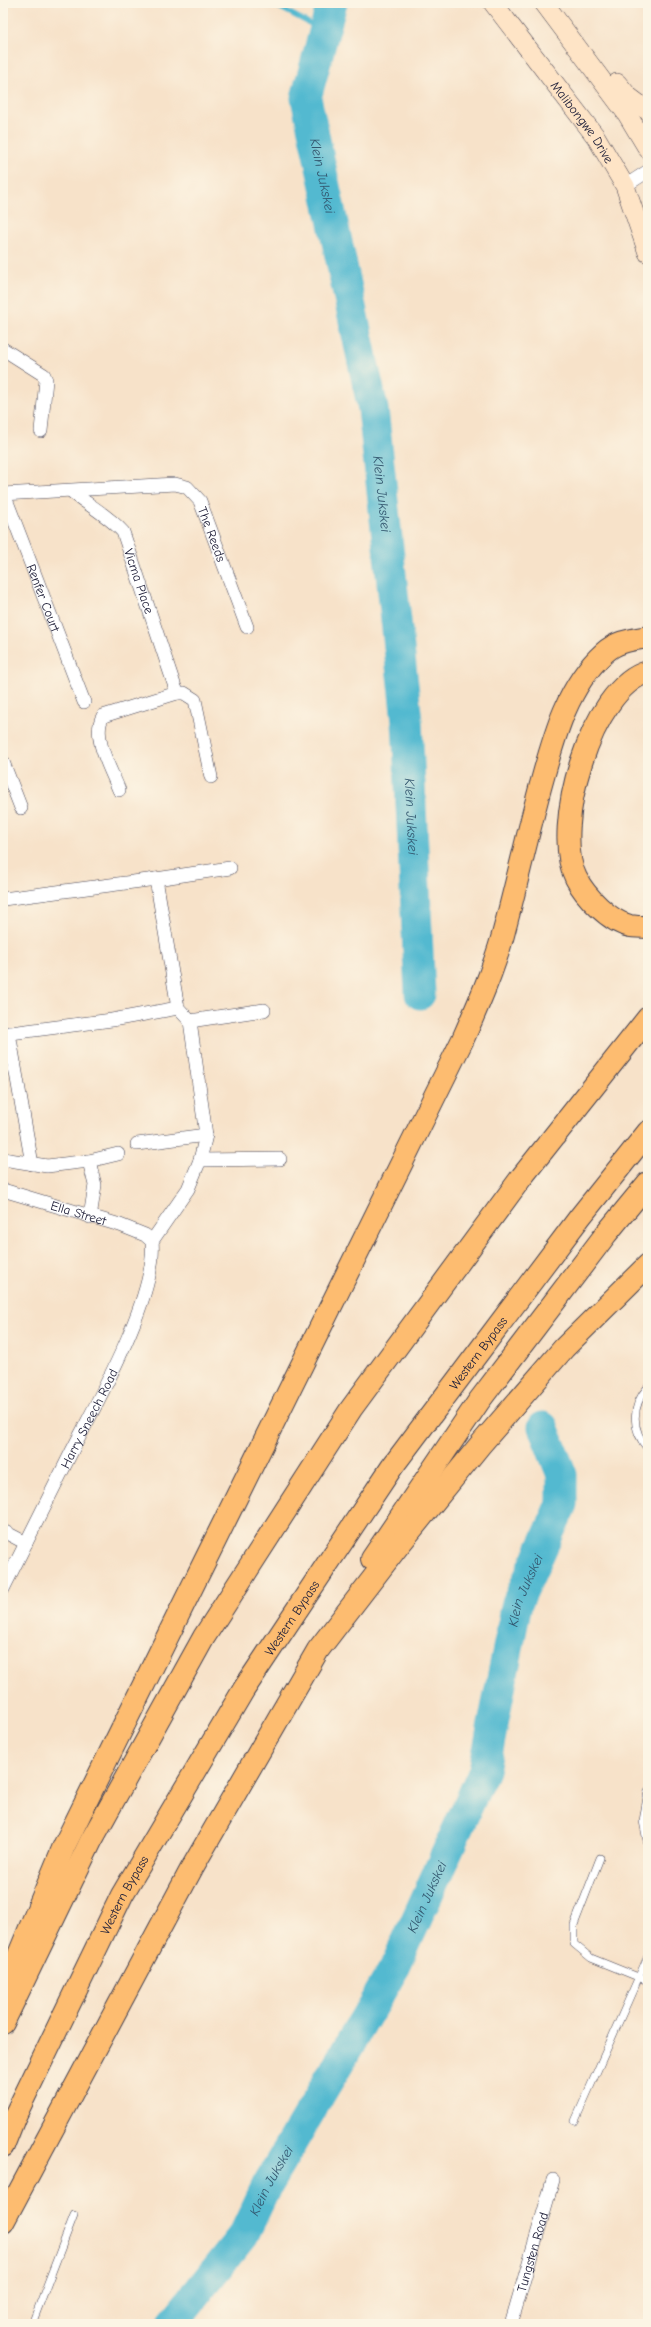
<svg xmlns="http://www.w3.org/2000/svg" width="651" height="2327" font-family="'Comic Neue',sans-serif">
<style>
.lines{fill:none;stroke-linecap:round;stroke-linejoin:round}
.stream{stroke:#52b9d0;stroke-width:5}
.river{stroke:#52b9d0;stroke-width:31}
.lane-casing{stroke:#423f50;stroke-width:8}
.street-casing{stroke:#423f50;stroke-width:14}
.secondary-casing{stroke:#423f50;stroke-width:20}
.highway-casing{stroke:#423f50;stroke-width:24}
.lane{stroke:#fff;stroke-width:7}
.street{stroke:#fff;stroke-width:13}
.secondary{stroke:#fee4c6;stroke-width:19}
.highway{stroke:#fdbc70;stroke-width:22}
.labels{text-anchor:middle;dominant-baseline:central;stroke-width:3.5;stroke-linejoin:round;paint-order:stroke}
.street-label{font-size:13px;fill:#22223b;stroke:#fcf5e5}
.water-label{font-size:14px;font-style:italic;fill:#33576f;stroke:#fcf5e5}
</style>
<rect width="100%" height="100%" fill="#fcf5e5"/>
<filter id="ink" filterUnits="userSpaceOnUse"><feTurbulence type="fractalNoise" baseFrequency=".025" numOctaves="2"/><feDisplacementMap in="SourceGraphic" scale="8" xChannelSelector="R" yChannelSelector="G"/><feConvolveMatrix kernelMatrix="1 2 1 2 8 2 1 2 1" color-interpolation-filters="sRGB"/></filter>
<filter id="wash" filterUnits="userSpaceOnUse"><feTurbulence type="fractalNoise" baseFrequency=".012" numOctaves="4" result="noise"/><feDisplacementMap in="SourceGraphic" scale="16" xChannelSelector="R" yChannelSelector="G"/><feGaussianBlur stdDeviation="0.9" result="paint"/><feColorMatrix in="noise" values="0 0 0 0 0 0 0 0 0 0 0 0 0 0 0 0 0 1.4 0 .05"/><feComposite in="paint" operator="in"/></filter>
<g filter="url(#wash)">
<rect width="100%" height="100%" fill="#f7e2c9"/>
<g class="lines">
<!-- stream -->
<path class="stream" d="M271,3L324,31"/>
<!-- river -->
<g class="river">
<path id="s1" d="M332,3L306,98L373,409L407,721L420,994"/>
<path id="s2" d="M172,2324L244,2234L267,2185L395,1967L484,1770L517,1603L562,1504V1475L543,1427"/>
</g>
</g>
</g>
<g filter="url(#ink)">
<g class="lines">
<defs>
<path id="lane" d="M648,1387C631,1406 631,1430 648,1449
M648,1791L643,1821L648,1846
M600,1858L574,1925V1944L591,1958L648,1981
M575,2121L648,1956
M32,2324L74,2215"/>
<g id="street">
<path d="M625,186L648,171"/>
<path d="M3,349L44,375L46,380L41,431"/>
<path id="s3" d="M71,491C88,505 109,516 123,532L177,693"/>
<path id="s4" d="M3,494L175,484L187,487L200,501L247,627"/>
<path id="s5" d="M4,494L84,702"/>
<path d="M3,762L21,808"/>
<path d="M119,790C111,769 91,737 103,716L177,693H184L195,700L211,777"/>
<path d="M156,879L230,868"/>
<path d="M3,899L156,879L178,1008L190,1021L206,1135L200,1160L188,1189L152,1241"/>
<path d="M190,1021L264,1010"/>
<path d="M9,1033L32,1164"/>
<path d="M3,1034L112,1020L178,1008"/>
<path d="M137,1144L206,1135"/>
<path d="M3,1159L47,1166L89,1161L118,1154"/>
<path d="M200,1160L280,1159"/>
<path d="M89,1161L95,1185L90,1217"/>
<path id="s6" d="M3,1190L120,1225L145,1235L152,1241"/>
<path d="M3,1531L26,1543"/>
<path id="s7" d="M3,1589C26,1543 49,1497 72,1451C97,1402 158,1294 152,1241"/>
<path id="s8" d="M511,2324L553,2180"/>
</g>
<g id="secondary">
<path id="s9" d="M493,3L596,137L625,186L648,253"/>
<path d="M544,3L627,114L648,149"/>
<path d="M617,83L628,96L648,111"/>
</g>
<g id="highway">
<path d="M648,672C591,687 551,829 576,878C585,896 610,922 630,926C636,927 642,927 648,927"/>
<path d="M372,1559L479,1401L606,1234L648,1183"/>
<path d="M3,1993L64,1846L463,1039C478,1005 493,971 503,935C516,886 527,837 540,788C553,741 566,687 604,653C617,641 631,640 648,637"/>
<path d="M3,2023L91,1841L204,1637L351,1409L521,1178L648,1018"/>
<path id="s10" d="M3,2146L14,2118L122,1895L244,1689L392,1467L580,1217L648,1132"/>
<path d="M3,2222L192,1868L318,1650L398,1546L480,1445L564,1348L648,1265"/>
</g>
</defs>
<!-- lane casing -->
<use href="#lane" class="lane-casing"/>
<!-- street casing -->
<use href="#street" class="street-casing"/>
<!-- secondary casing -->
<use href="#secondary" class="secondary-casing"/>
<!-- highway casing -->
<use href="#highway" class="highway-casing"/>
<!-- lane -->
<use href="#lane" class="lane"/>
<!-- street -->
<use href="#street" class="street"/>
<!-- secondary -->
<use href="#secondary" class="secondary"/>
<!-- highway -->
<use href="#highway" class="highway"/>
</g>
</g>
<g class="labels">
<!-- street labels -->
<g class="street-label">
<text stroke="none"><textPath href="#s9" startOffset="149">Malibongwe Drive</textPath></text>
<text stroke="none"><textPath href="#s4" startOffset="239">The Reeds</textPath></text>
<text stroke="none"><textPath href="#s3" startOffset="118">Vicma Place</textPath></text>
<text stroke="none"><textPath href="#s5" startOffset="111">Renfer Court</textPath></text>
<text stroke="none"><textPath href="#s6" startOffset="79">Ella Street</textPath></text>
<text stroke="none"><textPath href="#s10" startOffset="927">Western Bypass</textPath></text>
<text stroke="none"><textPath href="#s7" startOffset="191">Harry Sneech Road</textPath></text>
<text stroke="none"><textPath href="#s10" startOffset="603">Western Bypass</textPath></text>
<text stroke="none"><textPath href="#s10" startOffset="279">Western Bypass</textPath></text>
<text stroke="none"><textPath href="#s8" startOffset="75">Tungsten Road</textPath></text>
</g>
<!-- water labels -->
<g class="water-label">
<text stroke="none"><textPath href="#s1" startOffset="178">Klein Jukskei</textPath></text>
<text stroke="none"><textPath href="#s1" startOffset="502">Klein Jukskei</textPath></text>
<text stroke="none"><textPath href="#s1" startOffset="826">Klein Jukskei</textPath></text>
<text stroke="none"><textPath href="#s2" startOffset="823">Klein Jukskei</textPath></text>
<text stroke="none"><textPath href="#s2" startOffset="499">Klein Jukskei</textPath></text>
<text stroke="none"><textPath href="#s2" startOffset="175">Klein Jukskei</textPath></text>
</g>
</g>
<!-- margin -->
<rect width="651" height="2327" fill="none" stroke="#fcf5e5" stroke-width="16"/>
</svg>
